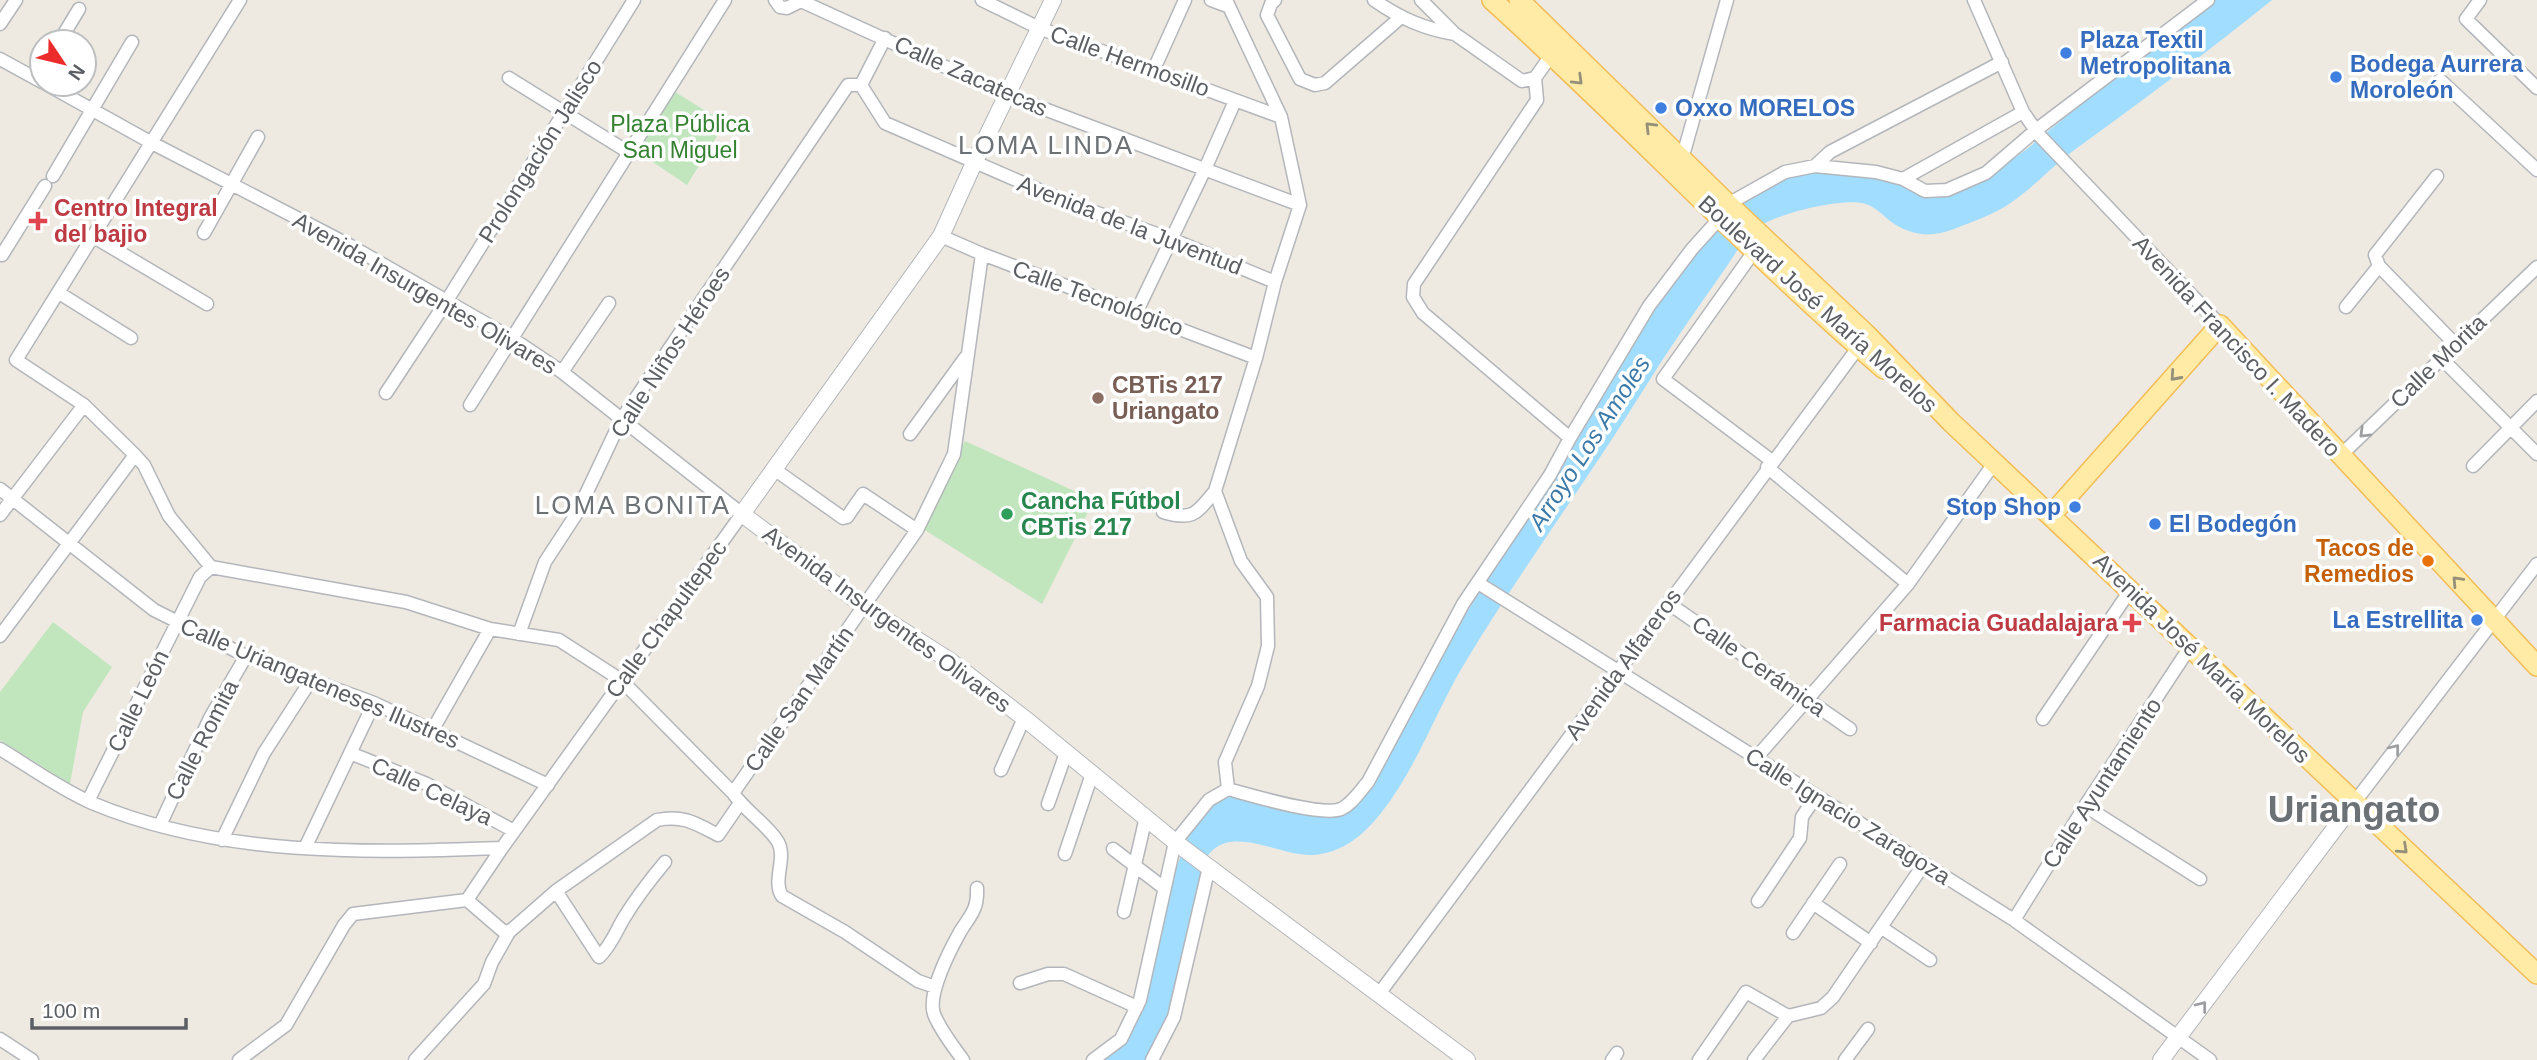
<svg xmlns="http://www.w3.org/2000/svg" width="2537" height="1060" font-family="Arial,sans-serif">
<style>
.green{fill:#c1e6be}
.water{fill:#a1ddff}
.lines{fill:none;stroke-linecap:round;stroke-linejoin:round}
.minor-casing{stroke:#b3b6ba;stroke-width:15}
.tertiary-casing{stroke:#b3b6ba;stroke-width:18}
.primary-casing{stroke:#f3bc56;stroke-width:22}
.minor{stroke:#fff;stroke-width:12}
.tertiary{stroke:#fff;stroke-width:16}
.primary{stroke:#ffeaa6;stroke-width:19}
.oneway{stroke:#94907a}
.oneway2{stroke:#9d9fa1}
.shop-dot{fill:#3f7fe0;stroke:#fff;stroke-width:2.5}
.health-dot{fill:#e0444e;stroke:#fff;stroke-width:2.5}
.education-dot{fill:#8d6e63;stroke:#fff;stroke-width:2.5}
.leisure-dot{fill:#2e9e5b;stroke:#fff;stroke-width:2.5}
.food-dot{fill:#e8710a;stroke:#fff;stroke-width:2.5}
.labels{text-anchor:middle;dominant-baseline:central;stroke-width:7;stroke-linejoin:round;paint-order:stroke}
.shop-label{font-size:23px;font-weight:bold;fill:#366cbe;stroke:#fff;text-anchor:start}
.street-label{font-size:23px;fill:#5b5f63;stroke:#fff}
.park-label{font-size:23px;fill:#358332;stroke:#fff}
.health-label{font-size:23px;font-weight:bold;fill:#be3a42;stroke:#fff;text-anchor:start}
.education-label{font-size:23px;font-weight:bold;fill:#785e54;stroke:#fff;text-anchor:start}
.leisure-label{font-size:23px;font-weight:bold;fill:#27864d;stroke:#fff;text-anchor:start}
.food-label{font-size:23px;font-weight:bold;fill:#c56008;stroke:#fff;text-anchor:end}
.water-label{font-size:24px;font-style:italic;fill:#3b79a9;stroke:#fff}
.quarter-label{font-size:26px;letter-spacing:2px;fill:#6c7176;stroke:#fff}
.town-label{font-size:37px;font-weight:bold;fill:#6c7176;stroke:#fff}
</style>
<rect width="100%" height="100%" fill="#eeeae2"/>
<!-- green -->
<path class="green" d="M672,90L725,123L687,185L635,150Z
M965,441L1094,500L1042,604L920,527Z
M53,622L112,667L83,712L70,784L0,740V692Z"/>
<!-- water -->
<path class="water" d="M2211,0H2272C2207,52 2141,102 2073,151C2051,167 2032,189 2009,204C1994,214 1972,222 1954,229C1931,238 1911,236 1890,221C1882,214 1876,208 1866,204C1844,197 1775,214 1757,228C1742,240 1731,261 1720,276C1694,313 1668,350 1644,389C1587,481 1522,568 1466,661C1436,710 1417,768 1381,813C1364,835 1342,853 1313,855C1278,857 1224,818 1203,864L1170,1016L1146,1060H1097L1124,1040L1167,891L1193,825L1210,803L1230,793L1308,811L1341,816L1357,804L1436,663L1674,273L1755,189L1804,170L1873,173L1924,193L1988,176L2027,149L2075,109L2122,66Z"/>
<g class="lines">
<defs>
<path id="minor" d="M240,0L16,360L84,405L135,455L144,465L169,516L211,567L406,602L490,629L559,640L621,680L733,793C745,811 768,825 778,842C787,858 772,881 782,896L845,932L918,981L935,987
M775,0L780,7L787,8L803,0
M982,0L1039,28L1281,117
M1211,0L1227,6
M1226,0L1281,117L1300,205L1275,282L1256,358L1215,491L1241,561L1267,597L1268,646L1258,686L1225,762L1228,789
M1275,0L1271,4L1267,15L1300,79L1315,85L1325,83L1400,18
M1374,0C1400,18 1424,29 1455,34
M1421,0L1455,34L1522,81L1535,78L1552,54
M1974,0L2023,112L2039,135L2220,325
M2480,0L2466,19L2537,88
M801,1L1007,95L1300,205
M0,24L16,0
M59,42L79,9
M0,59L42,82
M1154,69L1185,0
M509,78L628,152
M1535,78L1537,100L1414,284L1413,297L1423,313L1570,438
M2440,80L2537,170
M46,84L152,143L349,245L513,339L562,372L742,514L502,848L467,900
M861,85L885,123L1069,203L1171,239L1275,282
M861,85L885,38
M1678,164L1682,159L1727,0
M1815,166L1830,152L2002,62
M53,176L132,42
M2437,176L2375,255L2379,266L2455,344
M1903,179L2023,112
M1728,204L1785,172L1815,166L1876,172L1903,179L1925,191L1947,190L1986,173L2036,130L2208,0
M204,233L258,137
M941,236L982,254L1256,358
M94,237L207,304
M1755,250L1663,379L1772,461
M0,254L2,255L45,186
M59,293L131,338
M2346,307L2379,266
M1137,311L1205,169L1235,101
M2441,358L2537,454
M562,372L609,303
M386,393L446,302L634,0
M470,405L725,0
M910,434L965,358
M2340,456L2537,267
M2473,466L2537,401
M1767,467L1908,584
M774,469L843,518L847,517L863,494L917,530
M0,489L154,610L246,656L374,703L548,785
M1163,512C1193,521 1196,514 1215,491
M0,515L84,405
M1478,583L2014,920L2210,1060
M1668,603L1850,729
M519,634L545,562L577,513L621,420L848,85H861
M0,636L135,455
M2043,719L2131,589
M433,729L490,629
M0,749C30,767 60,789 92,803C221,857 365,853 502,848
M350,753L427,784L514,831
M1756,758L1908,584L1995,462
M1001,770L1024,718
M733,793L917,530L954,454L982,254
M88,801L200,577L211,567
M2354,803L2537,564
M1048,804L1066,753
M2085,806L2200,879
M160,825L210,718L246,656
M222,840L264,753L311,680
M305,848L374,703
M1113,849L1164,888
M1065,854L1092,774
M556,891L599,957C611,946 616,931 624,918C636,898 650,880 665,862
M467,900L503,931L509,932
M1758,901L1800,838L1802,817L1816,796
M1813,903L1871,943
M1124,912L1146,817
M2014,920L2085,806L2190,647
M1882,928L1930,960
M1793,933L1840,864
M1020,983L1048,974H1064L1137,1007
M1379,994L1863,341
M0,1039L32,1060
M239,1060L286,1025L344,925L353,914L467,900
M415,1060L484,984L492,962L509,932L556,891L657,820C684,815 695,823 718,835L740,803
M963,1060C953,1046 940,1030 934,1014C927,994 950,950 960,932C971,914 978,910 977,888
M1093,1060L1121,1039L1140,1000L1175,842L1209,800L1228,789C1251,795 1321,817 1341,809C1352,804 1360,791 1368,782L1463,604L1550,475L1570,438L1649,306L1692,249L1720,218
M1152,1060L1174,1017L1209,867
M1612,1060L1617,1053
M1699,1060L1746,992L1788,1016
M1754,1060L1788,1016L1821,1008L1833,997L1924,864
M1845,1060L1868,1029"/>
<path id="tertiary" d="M1053,0L974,163L941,236L742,514L864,606L949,660L1024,718L1179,845L1467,1060
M2161,1060L2354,803"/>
<path id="primary" d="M1492,0C1625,120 1748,252 1884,369
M1519,0L1728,204L1867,335L1951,422L2537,974
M2052,514L2220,325L2537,666"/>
</defs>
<!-- minor casing -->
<use href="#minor" class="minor-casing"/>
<!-- tertiary casing -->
<use href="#tertiary" class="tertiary-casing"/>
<!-- primary casing -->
<use href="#primary" class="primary-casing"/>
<!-- minor -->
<use href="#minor" class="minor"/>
<!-- tertiary -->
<use href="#tertiary" class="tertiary"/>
<!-- primary -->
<use href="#primary" class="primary"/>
</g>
<!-- one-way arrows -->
<defs><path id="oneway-chevron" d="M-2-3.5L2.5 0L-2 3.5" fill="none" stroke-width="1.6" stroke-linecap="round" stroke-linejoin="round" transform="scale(1.75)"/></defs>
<g class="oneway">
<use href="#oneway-chevron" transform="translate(1578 80) rotate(44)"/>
<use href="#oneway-chevron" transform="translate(1650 127) rotate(-135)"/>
<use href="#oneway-chevron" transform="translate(2175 376) rotate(132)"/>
<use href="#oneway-chevron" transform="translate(2457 581) rotate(-133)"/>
<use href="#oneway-chevron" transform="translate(2403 849) rotate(43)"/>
</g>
<g class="oneway2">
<use href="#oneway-chevron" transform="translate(2364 433) rotate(136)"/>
<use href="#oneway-chevron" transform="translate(2395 749) rotate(-52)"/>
<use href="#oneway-chevron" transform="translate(2202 1006) rotate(-52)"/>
</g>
<!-- markers -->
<g class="shop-dot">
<circle cx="2066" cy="53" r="7"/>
<circle cx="2336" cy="77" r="7"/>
<circle cx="1661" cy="108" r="7"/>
<circle cx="2075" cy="507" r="7"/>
<circle cx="2155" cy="524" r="7"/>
<circle cx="2477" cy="620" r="7"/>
</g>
<g class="health-dot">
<path d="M34.5 210.5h7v7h7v7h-7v7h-7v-7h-7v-7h7z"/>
<path d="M2128.5 612.5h7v7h7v7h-7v7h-7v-7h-7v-7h7z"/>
</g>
<circle class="education-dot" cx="1098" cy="398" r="7"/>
<circle class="leisure-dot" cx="1007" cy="514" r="7"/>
<circle class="food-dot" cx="2428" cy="561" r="7"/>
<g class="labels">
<!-- shop labels -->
<g class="shop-label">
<text x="2080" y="40">Plaza Textil<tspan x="2080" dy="26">Metropolitana</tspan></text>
<text x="2350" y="64">Bodega Aurrera<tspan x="2350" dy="26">Moroleón</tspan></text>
<text x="1675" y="108">Oxxo MORELOS</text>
<text x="2061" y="507" text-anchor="end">Stop Shop</text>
<text x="2169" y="524">El Bodegón</text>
<text x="2463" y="620" text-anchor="end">La Estrellita</text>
</g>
<!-- street labels -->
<g class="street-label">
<text transform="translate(1130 61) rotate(20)">Calle Hermosillo</text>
<text transform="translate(971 76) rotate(24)">Calle Zacatecas</text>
<text transform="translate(540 151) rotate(-58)">Prolongación Jalisco</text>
<text transform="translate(1130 225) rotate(21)">Avenida de la Juventud</text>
<text transform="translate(425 293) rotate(30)">Avenida Insurgentes Olivares</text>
<text transform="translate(1098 298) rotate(20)">Calle Tecnológico</text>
<text transform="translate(1818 304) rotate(42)">Boulevard José María Morelos</text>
<text transform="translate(2237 346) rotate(47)">Avenida Francisco I. Madero</text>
<text transform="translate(670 352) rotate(-57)">Calle Niños Héroes</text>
<text transform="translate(2438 361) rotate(-44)">Calle Morita</text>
<text transform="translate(666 619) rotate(-54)">Calle Chapultepec</text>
<text transform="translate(887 619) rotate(36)">Avenida Insurgentes Olivares</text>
<text transform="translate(2202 658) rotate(44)">Avenida José María Morelos</text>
<text transform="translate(1623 664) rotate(-54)">Avenida Alfareros</text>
<text transform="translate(1759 666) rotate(35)">Calle Cerámica</text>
<text transform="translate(320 683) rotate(23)">Calle Uriangateneses Ilustres</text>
<text transform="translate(799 699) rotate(-55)">Calle San Martín</text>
<text transform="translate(138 701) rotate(-64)">Calle León</text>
<text transform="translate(202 740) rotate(-63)">Calle Romita</text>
<text transform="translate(2102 783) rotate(-57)">Calle Ayuntamiento</text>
<text transform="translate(432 791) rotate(25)">Calle Celaya</text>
<text transform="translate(1848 816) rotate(32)">Calle Ignacio Zaragoza</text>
</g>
<!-- park labels -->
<g class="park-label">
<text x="680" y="124">Plaza Pública<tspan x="680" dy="26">San Miguel</tspan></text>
</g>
<!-- health labels -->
<g class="health-label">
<text x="54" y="208">Centro Integral<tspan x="54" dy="26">del bajio</tspan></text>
<text x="2118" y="623" text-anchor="end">Farmacia Guadalajara</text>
</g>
<!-- education labels -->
<g class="education-label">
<text x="1112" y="385">CBTis 217<tspan x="1112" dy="26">Uriangato</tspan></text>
</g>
<!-- leisure labels -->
<g class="leisure-label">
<text x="1021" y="501">Cancha Fútbol<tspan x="1021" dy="26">CBTis 217</tspan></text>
</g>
<!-- food labels -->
<g class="food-label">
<text x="2414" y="548">Tacos de<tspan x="2414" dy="26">Remedios</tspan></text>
</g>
<!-- water labels -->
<g class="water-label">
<text transform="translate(1589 443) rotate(-57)">Arroyo Los Amoles</text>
</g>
<!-- quarter labels -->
<g class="quarter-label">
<text x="1046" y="145">LOMA LINDA</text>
<text x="633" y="505">LOMA BONITA</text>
</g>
<!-- town labels -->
<g class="town-label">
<text x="2354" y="809">Uriangato</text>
</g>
</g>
<!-- north arrow -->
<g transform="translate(63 63) rotate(125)"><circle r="33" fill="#ffffff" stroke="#bdbfc1" stroke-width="2"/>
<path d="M0-5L12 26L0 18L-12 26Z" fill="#ec2c2b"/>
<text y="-10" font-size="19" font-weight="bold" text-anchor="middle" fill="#5b5f63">N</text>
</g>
<!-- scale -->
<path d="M32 1018v10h154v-10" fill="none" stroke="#5b5f63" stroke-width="3.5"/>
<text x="42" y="1018" font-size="21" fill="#5b5f63" stroke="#ffffff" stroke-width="5" paint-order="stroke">100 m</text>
</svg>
